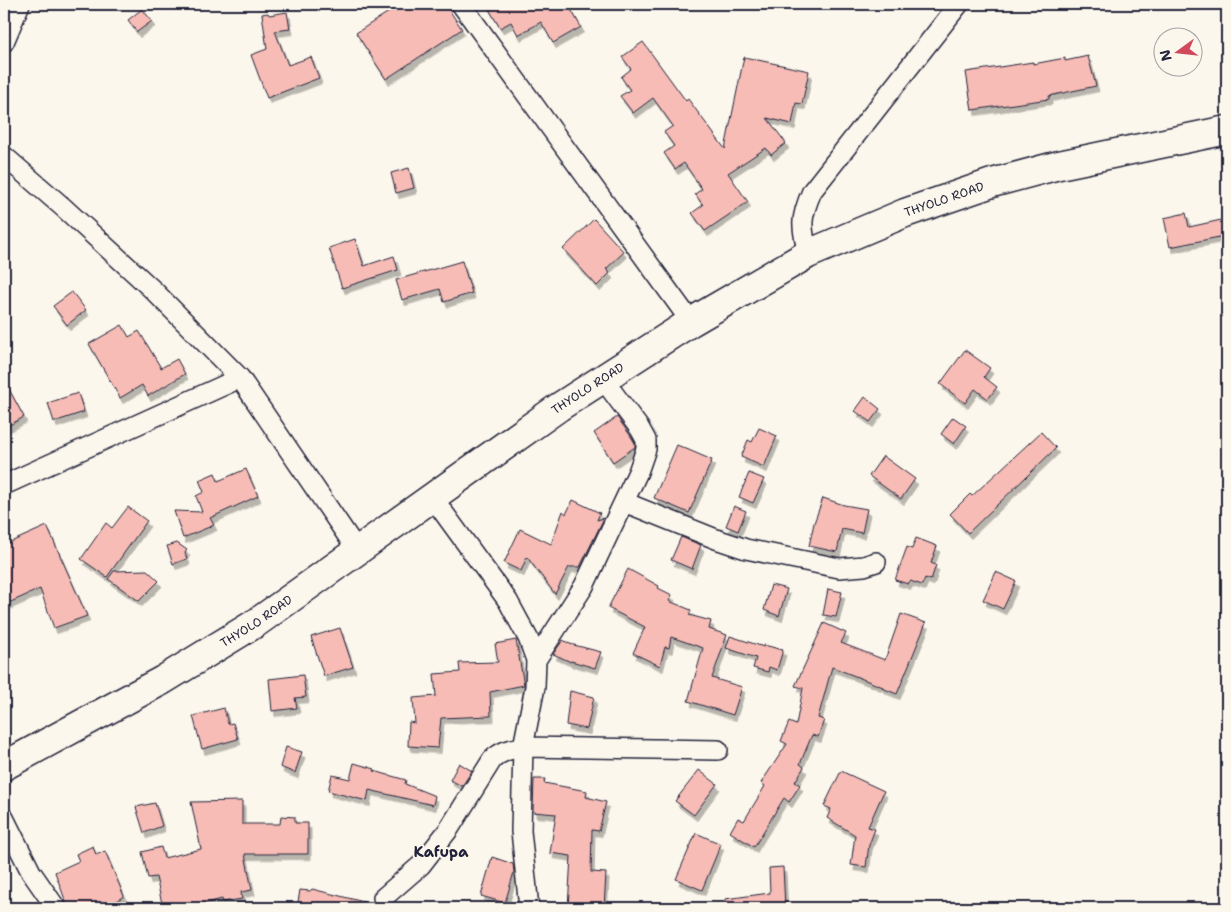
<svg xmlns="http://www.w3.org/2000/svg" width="1231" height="912" font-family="'Shantell Sans',sans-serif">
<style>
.building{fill:#f7bcb5;stroke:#22223b;filter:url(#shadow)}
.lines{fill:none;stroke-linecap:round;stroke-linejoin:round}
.minor-casing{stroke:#22223b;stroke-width:22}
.trunk-casing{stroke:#22223b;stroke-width:31}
.minor{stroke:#fbf7ec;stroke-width:19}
.trunk{stroke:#fbf7ec;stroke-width:28}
.labels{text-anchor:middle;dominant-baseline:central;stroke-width:4;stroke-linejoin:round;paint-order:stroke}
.street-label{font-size:12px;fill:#22223b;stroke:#fbf7ec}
.quarter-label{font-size:15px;font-weight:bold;fill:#22223b;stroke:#fbf7ec}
</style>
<defs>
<filter id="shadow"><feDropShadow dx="3" dy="5.5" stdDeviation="0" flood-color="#0004"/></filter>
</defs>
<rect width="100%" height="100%" fill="#fbf7ec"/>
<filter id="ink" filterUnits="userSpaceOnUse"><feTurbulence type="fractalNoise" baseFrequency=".02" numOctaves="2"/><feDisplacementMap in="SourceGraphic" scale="10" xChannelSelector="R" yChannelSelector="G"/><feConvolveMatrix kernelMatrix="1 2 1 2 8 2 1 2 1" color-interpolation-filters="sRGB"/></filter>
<g filter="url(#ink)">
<!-- building -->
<path class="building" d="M401,4H445L462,29L386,79L356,33Z
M486,4H568L581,27L553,43L541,22L518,35L511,22L500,28Z
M142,9L152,21L137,32L128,20Z
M287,12L290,29L275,31L288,65L311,57L319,78L267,98L251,55L267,49L262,14L268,13L269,15Z
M643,42L686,101L688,99L725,149L744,57L809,71L802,104L796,103L792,124L767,118L786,143L771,155L766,148L728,173L748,202L705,231L692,213L703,205L695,194L702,189L684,163L675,169L664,153L674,146L664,132L673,126L653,98L633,113L620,96L630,90L621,77L631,69L622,57Z
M1088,56L1096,86L1049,96V99L972,110L966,72L1033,62V64L1065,58V61Z
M409,168L414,188L396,193L391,173Z
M1186,213L1189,227L1221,220L1224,236L1170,247L1164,218Z
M594,219L624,252L606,269L610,273L597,286L563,249Z
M355,239L364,266L394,256L398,270L342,288L329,248Z
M462,261L472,293L444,302L440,289L402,300L396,280Z
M72,292L86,310L67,325L53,306Z
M122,325L129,337L139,331L161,368L177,359L185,374L148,396L142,385L120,398L89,344Z
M965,350L990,368L984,377L997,387L988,399L975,389L965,403L940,384Z
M4,380L24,417L4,428Z
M78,393L84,412L54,422L48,403Z
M865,397L880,409L870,422L855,411Z
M617,417L630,435L635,443V447L613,462L594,433Z
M953,417L966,426L954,444L941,434Z
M759,428L777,436L764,467L741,457L748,440L752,442Z
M1041,432L1056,448L968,533L950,514L970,494L972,496Z
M677,445L712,460L689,513L654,498Z
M883,456L915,479L901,499L869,476Z
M246,469L258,496L210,518L214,525L183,538L174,511L202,512L196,496L204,492L199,480L215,473L218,481Z
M749,473L764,479L753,503L739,497Z
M823,498L844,505L867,509L862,533L842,529L837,552L809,546L814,523Z
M573,500L600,513L597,520L604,518L580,567H569L555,594L527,557L521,571L504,563L520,529L551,544L563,511L566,514Z
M734,506L746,511L738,531L726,526Z
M128,507L147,521L107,577L81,559L106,523L112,528Z
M47,526L87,616L54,628L40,589L4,605V545Z
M681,537L701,545L692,569L671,560Z
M916,538L937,546L931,563L936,565L931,580L925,578L922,585L910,581L908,584L895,580L907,547L912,549Z
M177,543L187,550L185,553L187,559L173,564L167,546Z
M628,569L659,586L658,588L672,595L669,601L691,610L689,615L711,621L709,629L727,635L712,678L742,687L733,715L688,701L703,648L671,637L669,648L665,647L660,666L633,653L645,627L608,608Z
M147,570L159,581L139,601L108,579L114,571Z
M996,572L1016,581L1003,609L983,600Z
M771,585L787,589L779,616L764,610Z
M828,589L842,592L836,617L823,615Z
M901,614L926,623L897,694L882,688L883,687L832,667L818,718L824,720L818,737L812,735L800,764L804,767L795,782L800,785L789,802L784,798L754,847L730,832L738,818L744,821L765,786L761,783L787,744L781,741L789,722L796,725L803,688L795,686L824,623L846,633L841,643L885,660Z
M340,628L353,667L324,676L311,637Z
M730,636L764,647V645L783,650L777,670L769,667L768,672L753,668L756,658L726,648Z
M516,640L524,685L490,692L491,716L441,718L438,748L408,746L409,722L415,723L413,698L436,696L434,674L460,672L459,663L498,662L495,644Z
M563,640L570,644L601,652L595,668L571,661V662L553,654Z
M303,675L306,697L295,698L297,708L272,711L269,679Z
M570,691L594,697L587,729L566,725Z
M224,708L228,724L233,723L238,739L202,749L193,716Z
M286,747L302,752L295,773L280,767Z
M354,763L375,769L374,771L406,780L405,784L435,796L433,805L369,790L367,801L328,791L332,775L350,779Z
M459,763L472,771L462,786L450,780Z
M699,770L717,784L694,815L675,801Z
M841,771L884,791L868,827L875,829L869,845L866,867L851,865L855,835L827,818L831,809L824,806Z
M534,779H545L544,783L587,791L586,797L606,802L599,831L592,830L591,872L606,873L604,908H568L571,856L550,853L556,814L533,812Z
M242,801V824H280L281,816L295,817V823H308V854H245L252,890L241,892L242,899L223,902L222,899L187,908H163L156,877L148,878L142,852L161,847L164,858L201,849L191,802Z
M155,803L162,826L144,833L136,807Z
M696,833L721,844L702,890L676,879Z
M93,846L96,855L105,851L124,896L116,901L119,908H68L55,872L79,861L76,854Z
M492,857L513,864L514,872L505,903L481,896Z
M783,867L785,908H725V899L770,893L769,868Z
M312,889L368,903L367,908H297L300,890L310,891Z"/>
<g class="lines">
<defs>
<path id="minor" d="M461,4L691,322
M4,42L20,4
M4,156L64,208L154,291L240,378L357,550
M808,254C801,226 800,219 812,191L959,4
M4,485L240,378
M433,498L508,601L528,638L536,660L535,687L523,747L521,831L529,908
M624,502L716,539L746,549L839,568L864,566L876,562
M536,660L584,586L638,472L646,449V440L640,429L603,379
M4,818L31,872L56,908
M383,898L421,865L449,829L492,760C501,751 510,749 523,747L718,750"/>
<g id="trunk">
<path id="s1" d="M4,766L163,680L256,623L559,407L691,322L808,254L905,213L992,183L1059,165L1227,130"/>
</g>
</defs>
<!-- minor casing -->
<use href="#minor" class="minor-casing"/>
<!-- trunk casing -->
<use href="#trunk" class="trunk-casing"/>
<!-- minor -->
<use href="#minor" class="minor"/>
<!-- trunk -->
<use href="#trunk" class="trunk"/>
</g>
</g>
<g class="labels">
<!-- street labels -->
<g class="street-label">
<text stroke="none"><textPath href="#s1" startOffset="1101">THYOLO ROAD</textPath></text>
<text stroke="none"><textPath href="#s1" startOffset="696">THYOLO ROAD</textPath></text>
<text stroke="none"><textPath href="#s1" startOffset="291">THYOLO ROAD</textPath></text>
</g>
<!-- quarter labels -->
<g class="quarter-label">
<text x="441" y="852">Kafupa</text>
</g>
</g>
<!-- margin -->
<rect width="1231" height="912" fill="none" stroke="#fbf7ec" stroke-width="20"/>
<rect x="10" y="10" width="1211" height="892" fill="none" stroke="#22223b" stroke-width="2" filter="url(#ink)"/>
<!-- north arrow -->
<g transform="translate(1178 52) rotate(255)"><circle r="24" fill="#fbf7ec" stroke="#a4a2a5"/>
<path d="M0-4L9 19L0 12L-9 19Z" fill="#d1495b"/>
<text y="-8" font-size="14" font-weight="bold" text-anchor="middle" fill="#22223b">N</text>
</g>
</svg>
